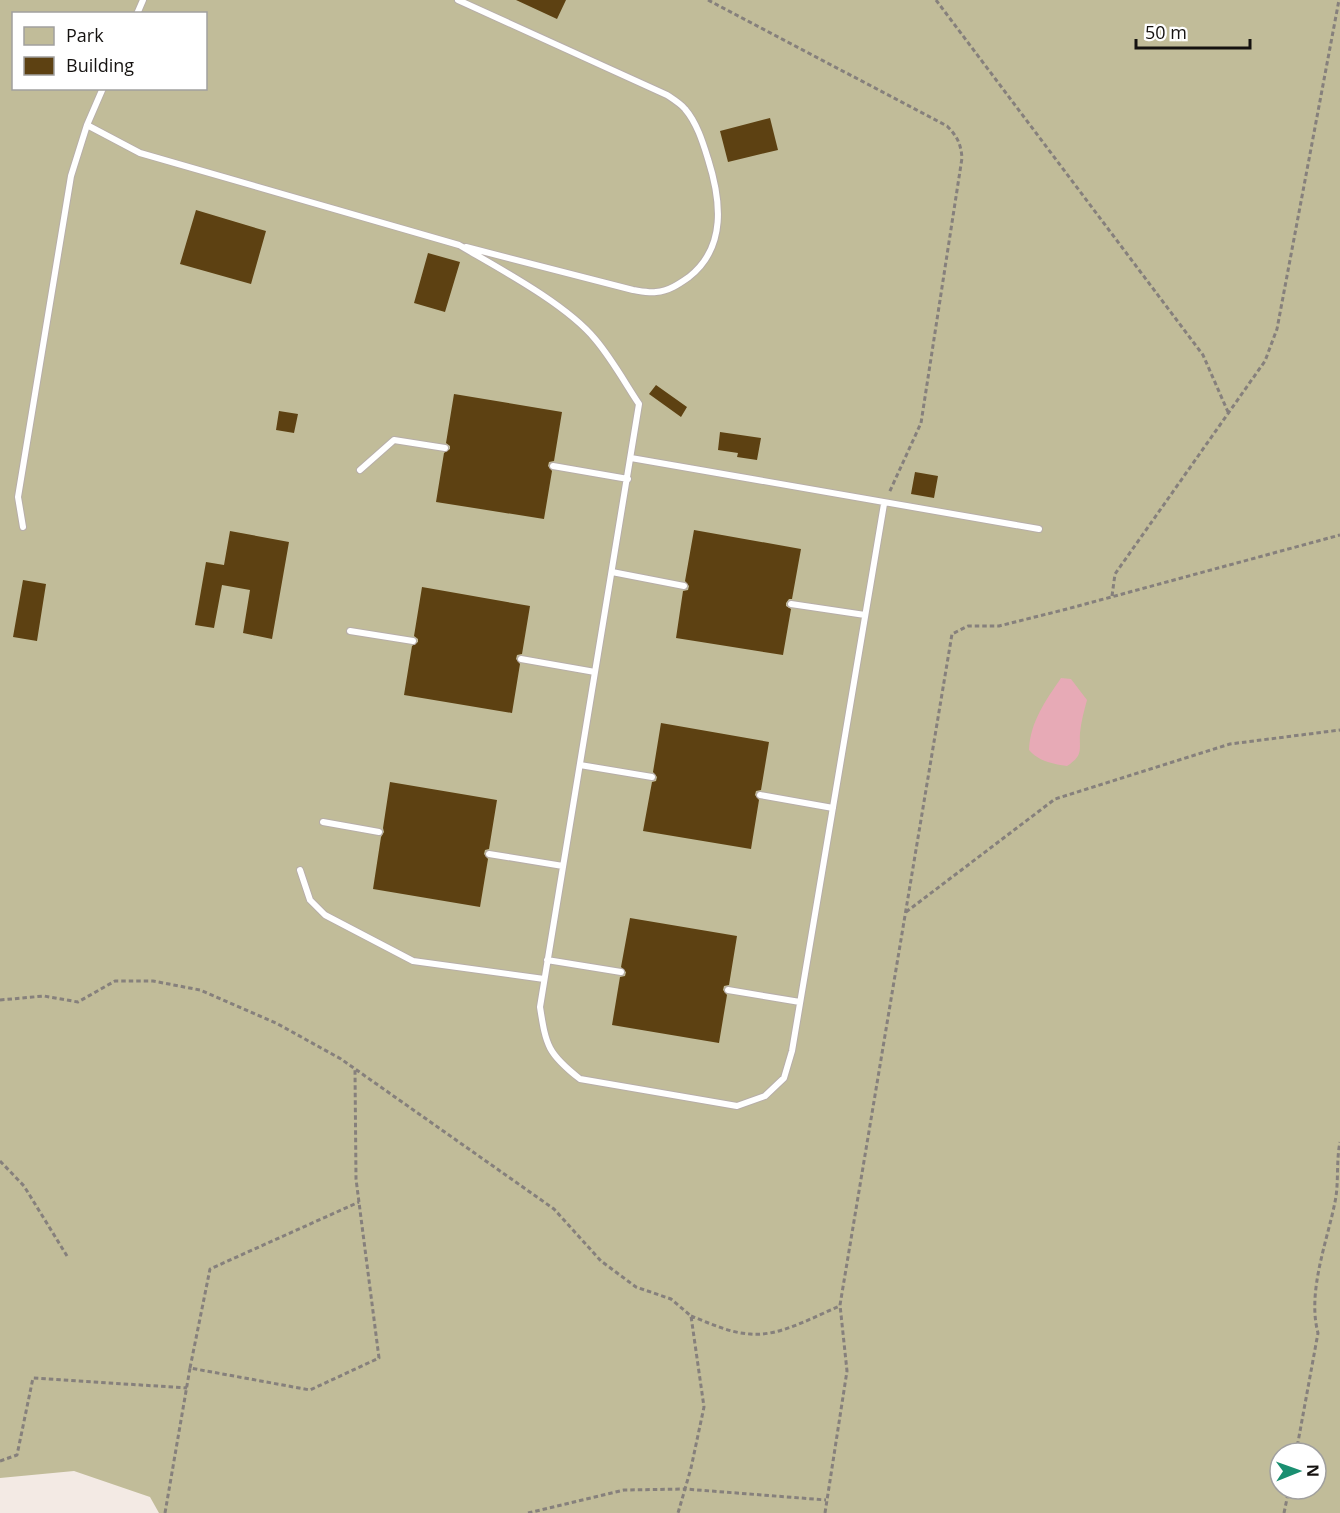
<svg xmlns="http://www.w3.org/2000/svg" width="1340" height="1513" font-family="'Open Sans',sans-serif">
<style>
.green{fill:#c1bc99;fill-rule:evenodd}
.water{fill:#e7aab6}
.building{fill:#5d4112}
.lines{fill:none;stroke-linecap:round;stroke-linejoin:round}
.service-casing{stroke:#b7aea9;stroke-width:8}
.path{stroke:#86807c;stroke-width:3;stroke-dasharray:4.5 3;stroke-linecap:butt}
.service{stroke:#fff;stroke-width:6}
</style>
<rect width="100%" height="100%" fill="#f3eae4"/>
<!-- green -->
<path class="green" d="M0,0H1340V1513H159L150,1497L74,1471L0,1478ZM14,14H206V88H14ZM1280,1453H1316V1489H1280Z"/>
<!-- water -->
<path class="water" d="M1061,678L1071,679L1087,700C1084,711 1081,722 1080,733C1079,750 1084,755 1067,766C1053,764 1038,761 1029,750C1030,722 1046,700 1061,678Z"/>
<!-- building -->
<path class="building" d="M516,0H566L557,19Z
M770,118L778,150L728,162L720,131Z
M196,210L266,231L251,284L180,264Z
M428,253L460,262L445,312L414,303Z
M656,385L687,407L681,417L649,394Z
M454,394L562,412L554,461L549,462L548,466L552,471L544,519L436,502L444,453L450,449V446L446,443Z
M279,411L298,414L294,433L276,430Z
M720,432L761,438L757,460L737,457L738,453L718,450Z
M915,472L938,476L934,498L911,494Z
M694,530L801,549L792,599H789L786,603V606L791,609L783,655L676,638L683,591L688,590L689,586L685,581Z
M230,531L289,542L272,639L243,633L250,590L222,585L214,628L195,625L206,562L224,565Z
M23,580L46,584L37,641L13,637Z
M422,587L530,606L522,654L517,655L516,659L520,664L512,713L404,695L412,646L418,642V639L414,636Z
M661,723L769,742L761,790L756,791L755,795L759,800L751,849L643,831L652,782L656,781L657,777L653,772Z
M390,782L497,800L489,849L485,850L484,854L488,859L480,907L373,889L381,837L384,832L383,828Z
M630,918L737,936L729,985L724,986L723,990L727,995L719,1043L612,1025L620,977L625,976L626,972L621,967Z"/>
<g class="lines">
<defs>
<path id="service" d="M458,0L667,95C673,99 681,104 685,109C697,123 703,143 708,159C721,200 727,247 689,277C679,284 669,291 656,292C649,293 640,291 633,290L466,247
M137,14L143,0
M87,125L140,153L459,245C500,269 566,304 595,339C612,359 625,383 639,404L540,1007C546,1046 548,1054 580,1079L737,1106L765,1096L784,1078L792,1051L884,504
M631,458L1039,529
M553,466L628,479
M360,470L394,440L445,448
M23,527L18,497L71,176L87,125L103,88
M612,572L684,586
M791,604L865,615
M350,631L413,641
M521,659L595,672
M580,765L652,777
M760,795L833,808
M323,822L379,832
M489,854L563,866
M300,870L310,900L325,915L413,961L544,979
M547,960L621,972
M728,990L800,1002"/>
</defs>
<!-- service casing -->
<use href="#service" class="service-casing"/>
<!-- path -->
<path class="path" d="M708,0L947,126C957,136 961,144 962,158L921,423L889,493
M936,0L1203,355L1228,412
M1112,596L1115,574L1265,361L1277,329L1339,0
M906,912L1055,799L1230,744L1340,730
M0,1000L44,996L78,1002L115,981H153L200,990L276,1023L341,1059L554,1209L601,1261L636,1287L671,1299L691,1316L704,1407L691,1468L685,1489L826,1500
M0,1161L24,1186L67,1256
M691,1316C709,1323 730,1333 750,1334C779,1337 813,1317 840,1306
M190,1368L210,1269L359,1202
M1296,1453L1318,1333C1307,1292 1327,1242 1335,1202C1339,1183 1336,1162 1340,1142
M0,1461L17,1455L33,1378L187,1388
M165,1513L190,1368L310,1390L379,1358L356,1179L355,1069
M528,1513L624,1490L685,1489L678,1513
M825,1513L847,1371L840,1305L952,634L968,626H999L1067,609L1340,535
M1284,1513L1289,1489"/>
<!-- service -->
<use href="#service" class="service"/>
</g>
<!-- legend -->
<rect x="12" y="12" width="195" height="78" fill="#ffffff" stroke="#a1a09f" stroke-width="1.5"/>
<rect x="24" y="27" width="30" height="18" fill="#c1bc99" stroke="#a1a09f" stroke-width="1.5"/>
<text x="66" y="42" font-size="18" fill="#151210">Park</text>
<rect x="24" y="57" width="30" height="18" fill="#5d4112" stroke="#a1a09f" stroke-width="1.5"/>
<text x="66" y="72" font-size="18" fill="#151210">Building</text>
<!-- north arrow -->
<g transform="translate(1298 1471) rotate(89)"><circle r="28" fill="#ffffff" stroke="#a1a09f" stroke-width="1.5"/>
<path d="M0-4.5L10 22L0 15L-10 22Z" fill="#1a8f71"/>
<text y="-9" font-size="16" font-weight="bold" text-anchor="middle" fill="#151210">N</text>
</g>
<!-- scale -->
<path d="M1136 39v9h114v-9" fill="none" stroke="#151210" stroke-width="3"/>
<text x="1145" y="39" font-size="18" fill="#151210" stroke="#ffffff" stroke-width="4.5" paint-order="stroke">50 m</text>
</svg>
